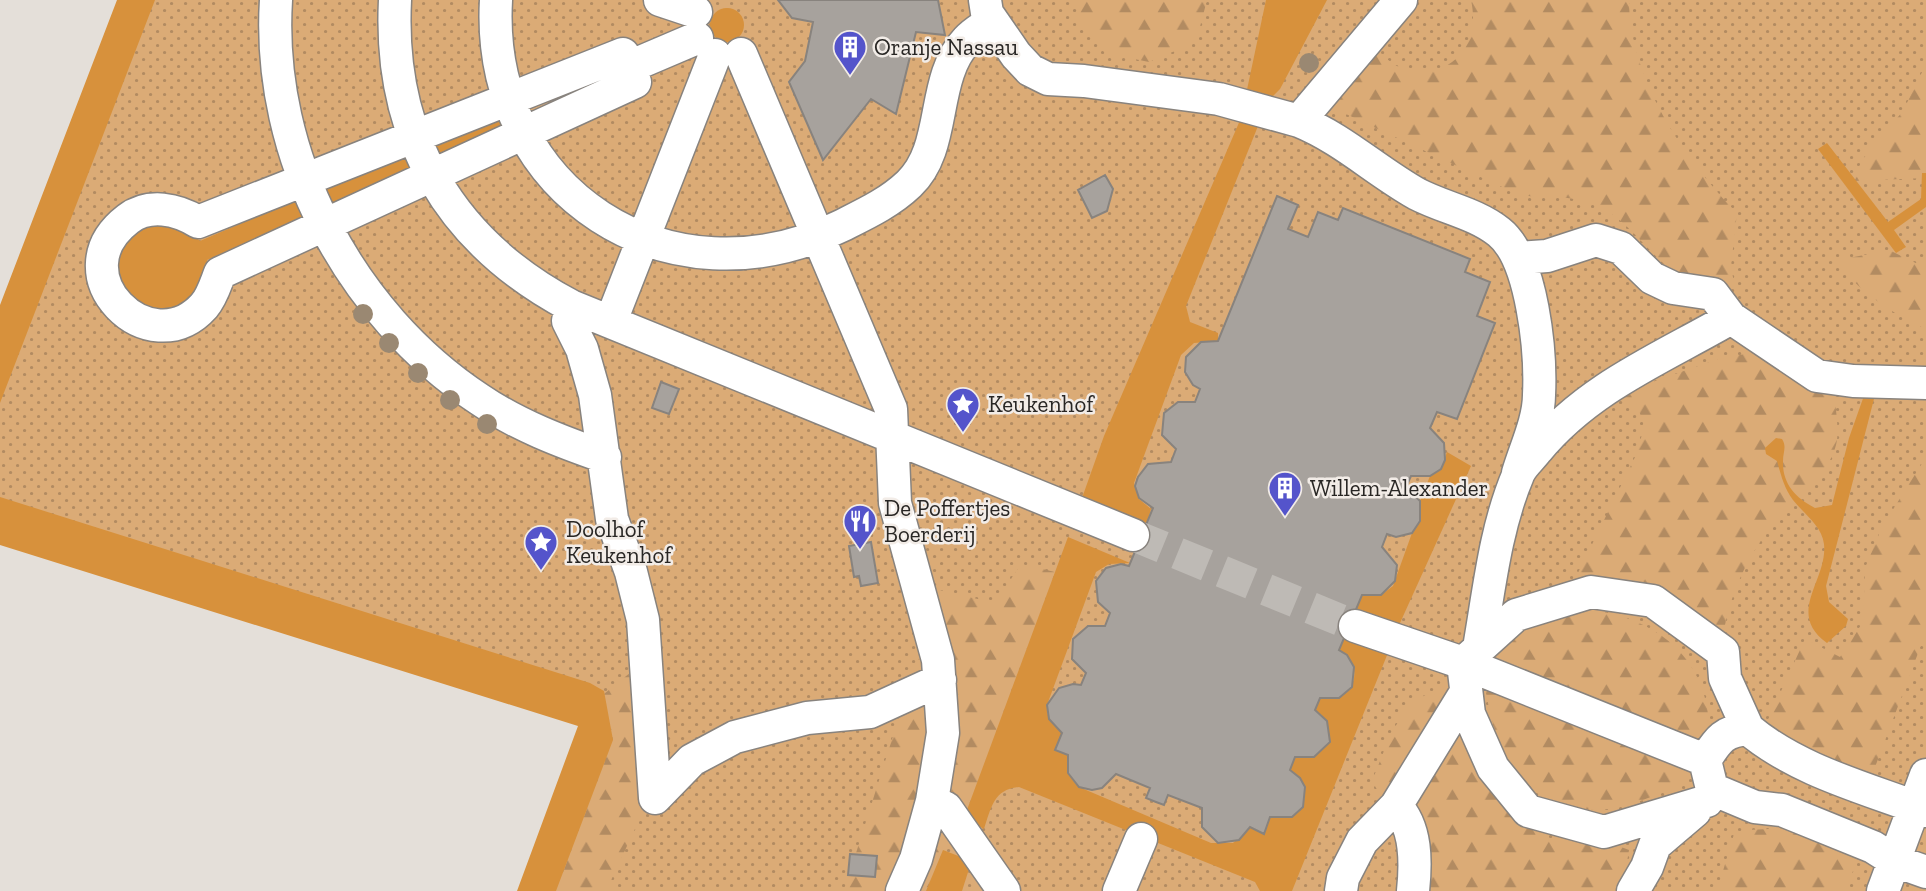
<svg xmlns="http://www.w3.org/2000/svg" width="1926" height="891" font-family="'Zilla Slab',serif">
<style>
.green{fill:url(#green-dots)}
.forest{fill:url(#forest-firs)}
.water{fill:#d7913c}
.building{fill:#a7a29d;stroke:#88837e;stroke-width:2}
.lines{fill:none;stroke-linecap:round;stroke-linejoin:round}
.street-tunnel{stroke:#bebab5;stroke-width:32;stroke-dasharray:32 16;stroke-linecap:butt}
.street-casing{stroke:#88837e;stroke-width:35}
.street{stroke:#fff;stroke-width:32}
.tree{fill:#9a8872}
.labels{text-anchor:middle;dominant-baseline:central;stroke-width:5;stroke-linejoin:round;paint-order:stroke}
.poi-label{font-size:23px;fill:#282624;stroke:#f2ece7;text-anchor:start}
</style>
<defs>
<pattern id="green-dots" width="8" height="8" patternUnits="userSpaceOnUse" patternTransform="scale(1.75)"><rect width="8" height="8" fill="#dbab76"/><path d="M2 2h.1M6 6h.1" fill="none" stroke="#b28b61" stroke-width="1.8" stroke-linecap="round"/></pattern>
<pattern id="forest-firs" width="22" height="20" patternUnits="userSpaceOnUse" patternTransform="scale(1.75)"><rect width="22" height="20" fill="#dbab76"/><path d="M5 1l3.5 6h-7zM16 11l3.5 6h-7z" fill="#b28b61"/></pattern>
</defs>
<rect width="100%" height="100%" fill="#e4dfd9"/>
<!-- green -->
<path class="green" d="M134,0H1926V891H539L602,717L0,515V353Z"/>
<!-- forest -->
<path class="forest" d="M1077,0H1207L1196,42L1149,62L1105,53L1079,22Z
M1471,0H1629C1629,78 1684,159 1737,213L1731,266L1734,283C1668,300 1649,232 1600,207C1567,191 1544,202 1515,193L1331,107L1376,49C1382,54 1390,63 1397,66C1446,86 1482,48 1471,0Z
M1926,64V178L1853,181L1862,160L1903,111Z
M1889,250L1926,268V329C1901,319 1848,286 1839,260Z
M1783,347L1834,391C1835,407 1840,430 1836,445C1827,479 1792,503 1770,529C1744,560 1725,607 1722,647L1645,586L1601,576L1577,575L1638,451L1644,425L1638,408L1618,394L1718,359Z
M1926,457V632L1869,783L1840,775L1766,724L1805,639L1840,657L1863,622L1865,568L1882,527Z
M1021,564L1055,572L964,818L943,850L926,891H844L913,673L941,605L939,590L995,603Z
M1597,611C1651,619 1697,651 1707,707C1709,723 1712,734 1704,748L1489,657C1523,630 1552,609 1597,611Z
M636,668L648,801L606,891H556L613,740L604,694Z
M1484,683L1697,771C1685,786 1659,794 1640,801C1574,826 1517,797 1495,730C1490,715 1487,698 1484,683Z
M1451,685L1533,827L1553,841L1608,842L1629,850L1626,868L1615,891H1429L1423,868L1372,781C1391,736 1398,698 1451,685Z
M1788,828L1859,856L1845,891H1717L1734,834L1747,830Z"/>
<!-- water -->
<path class="water" d="M117,0H155L0,403V305Z
M1266,0H1327L1280,89L1268,101L1186,306L1190,322L1218,333V341L1194,343L1181,355L1134,483L1139,499L1151,509L1146,528L1082,498L1104,436L1241,118Z
M710 25a17 17 0 1 1 34 0a17 17 0 1 1-34 0Z
M505,115L508,126L436,160L429,145Z
M1827,143L1888,222L1921,199L1922,173H1926V207L1894,230L1906,247L1896,253L1818,149Z
M409,155L413,169L326,207L318,192Z
M303,197L310,214L207,260L206,286L169,317L118,292L116,250C121,244 127,233 134,229C156,214 184,225 200,241Z
M1866,390L1876,391L1826,586L1829,602L1848,619L1846,626L1827,643C1785,613 1828,580 1824,544C1822,526 1804,514 1793,500C1784,488 1781,475 1777,461L1766,454L1765,448L1776,438L1782,439C1787,447 1783,452 1783,461C1782,483 1795,498 1815,508L1832,505L1849,438Z
M1447,452L1471,466L1400,623L1292,891H1260L1255,882L1019,787C994,789 991,808 984,829L964,818L1068,537L1130,563L1109,564L1096,572L1047,705C1046,721 1055,723 1062,734C1074,752 1060,771 1079,787L1211,843H1233L1250,827L1264,833L1270,817L1292,816C1310,803 1309,782 1290,770L1295,757H1314L1330,742L1327,721L1315,710L1320,698H1339C1359,685 1360,664 1339,650L1362,595H1381L1393,586L1412,533L1420,521V501L1430,476L1441,469Z
M0,497L590,683L604,691L613,740L556,891H517L578,726L0,545Z
M943,850L961,857L969,869L962,891H926Z"/>
<!-- building -->
<path class="building" d="M778,0H938L945,35L916,32L896,114L871,99L823,160L789,82L805,61L813,22L792,18Z
M1105,175L1113,189L1107,211L1092,218L1078,190Z
M1277,196L1298,205L1288,229L1308,237L1318,212L1338,220L1343,208L1470,259L1465,272L1490,282L1477,316L1495,323L1457,419L1437,412L1430,428L1444,443L1445,460L1441,469L1430,476H1411L1406,487L1420,501V521L1412,533L1396,537L1387,534L1382,547L1397,565L1395,581L1381,595H1362L1339,650L1347,655L1354,667L1352,687L1339,698H1320L1315,710L1327,721L1330,742L1314,757H1295L1290,770L1300,778L1305,787L1303,807L1292,817H1270L1264,834L1250,827L1239,840L1218,843L1202,827V808L1168,795L1164,805L1156,802L1146,798L1150,788L1116,774L1102,788L1092,790L1079,787L1068,773V755L1055,750L1062,733L1049,719L1047,705L1059,688L1073,684L1081,685L1086,673L1072,659L1073,639L1088,626H1105L1110,613L1098,602L1096,581L1106,568L1121,564L1129,566L1153,508L1139,498L1135,486L1138,477L1148,464L1171,462L1176,449L1162,435L1164,413L1178,402H1195L1200,389L1193,385L1185,372L1186,357L1201,342L1218,341Z
M661,382L679,389L669,414L652,408Z
M871,542L878,583L861,586L859,576L854,577L849,546Z
M850,854L877,856L875,877L848,875Z"/>
<g class="lines">
<!-- street-tunnel -->
<path class="street-tunnel" d="M1133,535L1355,626"/>
<defs>
<path id="street" d="M276,0C266,156 350,314 479,399C517,425 562,442 605,457
M395,0C388,137 450,242 571,306L1133,535
M496,0C485,193 670,310 841,226C865,214 889,203 909,184C948,147 930,79 967,40C974,32 984,27 992,21
M660,0L696,12
M985,0L987,13L1016,55L1030,70L1048,79L1084,81L1219,99L1299,121L1401,0
M741,54L891,409L895,503L938,660L943,733L932,801L916,859L902,891
M629,67L635,82L220,273C216,283 212,297 204,306C150,366 56,274 128,219C149,203 177,209 198,222L623,54L629,67L697,38
M1299,121C1343,139 1376,171 1417,194C1444,208 1475,213 1499,232C1533,259 1541,354 1539,395C1539,420 1525,449 1518,473
M1519,258L1547,256L1596,240L1621,248L1652,278L1673,288L1713,294L1731,318L1817,376L1853,381L1926,383
M571,306L568,321L582,349L595,395L612,519L631,572L643,620L655,798L692,760L735,737L807,718L870,712L940,680
M611,321L715,55
M1355,626L1463,663L1705,760
M1479,648C1489,591 1495,529 1518,475C1521,466 1531,458 1537,450C1589,387 1662,358 1731,318
M1748,729C1798,771 1866,788 1926,811
M1712,789L1707,801L1604,832L1528,811L1493,768L1469,714L1463,663L1516,615L1591,592L1653,601L1723,652L1725,678L1748,729C1723,731 1718,740 1705,760L1712,789L1755,807L1782,810L1873,847L1895,861L1926,872
M932,801L946,808L1004,891
M1396,806C1417,827 1416,863 1413,891
M1119,891L1141,839
M1341,891L1343,878L1362,841L1396,806L1466,692
M1633,891L1647,867L1655,845L1695,811
M1883,891L1926,775"/>
</defs>
<!-- street casing -->
<use href="#street" class="street-casing"/>
<!-- street -->
<use href="#street" class="street"/>
</g>
<!-- trees -->
<g class="tree">
<circle cx="1309" cy="63" r="10"/>
<circle cx="363" cy="314" r="10"/>
<circle cx="389" cy="343" r="10"/>
<circle cx="418" cy="373" r="10"/>
<circle cx="450" cy="400" r="10"/>
<circle cx="487" cy="424" r="10"/>
</g>
<!-- icons -->
<defs>
<symbol id="building-pin" viewBox="-11 -11 22 30"><path d="M0 17L-7.5 6A9.5 9.5 0 1 1 7.5 6Z" fill="#5454cb" stroke="#f2ece7"/><path d="M-4-6H4V6H1V3H-1V6H-4ZM-2.5-4.3h1.7v1.8h-1.7ZM.8-4.3h1.7v1.8H.8ZM-2.5-1h1.7V.8h-1.7ZM.8-1h1.7V.8H.8Z" fill="#fff"/></symbol>
<symbol id="sight-pin" viewBox="-11 -11 22 30"><path d="M0 17L-7.5 6A9.5 9.5 0 1 1 7.5 6Z" fill="#5454cb" stroke="#f2ece7"/><path d="M0-6L1.8-2.2L6-1.7L2.9 1.2L3.7 5.4L0 3.3L-3.7 5.4L-2.9 1.2L-6-1.7L-1.8-2.2Z" fill="#fff"/></symbol>
<symbol id="restaurant-pin" viewBox="-11 -11 22 30"><path d="M0 17L-7.5 6A9.5 9.5 0 1 1 7.5 6Z" fill="#5454cb" stroke="#f2ece7"/><path d="M-5-6h1v4h1v-4h1v4h1v-4h1v5L-1.5 .5V6h-2V.5L-5-1ZM5-6V6H3V1.5H1.5Q1.5-4 5-6Z" fill="#fff"/></symbol>
</defs>
<g fill-rule="evenodd">
<use href="#building-pin" x="831" y="28" width="38" height="52"/>
<use href="#sight-pin" x="944" y="385" width="38" height="52"/>
<use href="#building-pin" x="1266" y="469" width="38" height="52"/>
<use href="#restaurant-pin" x="841" y="502" width="38" height="52"/>
<use href="#sight-pin" x="522" y="523" width="38" height="52"/>
</g>
<g class="labels">
<!-- poi labels -->
<g class="poi-label">
<text x="874" y="47">Oranje Nassau</text>
<text x="988" y="404">Keukenhof</text>
<text x="1310" y="488">Willem-Alexander</text>
<text x="884" y="508">De Poffertjes<tspan x="884" dy="26">Boerderij</tspan></text>
<text x="566" y="529">Doolhof<tspan x="566" dy="26">Keukenhof</tspan></text>
</g>
</g>
</svg>
